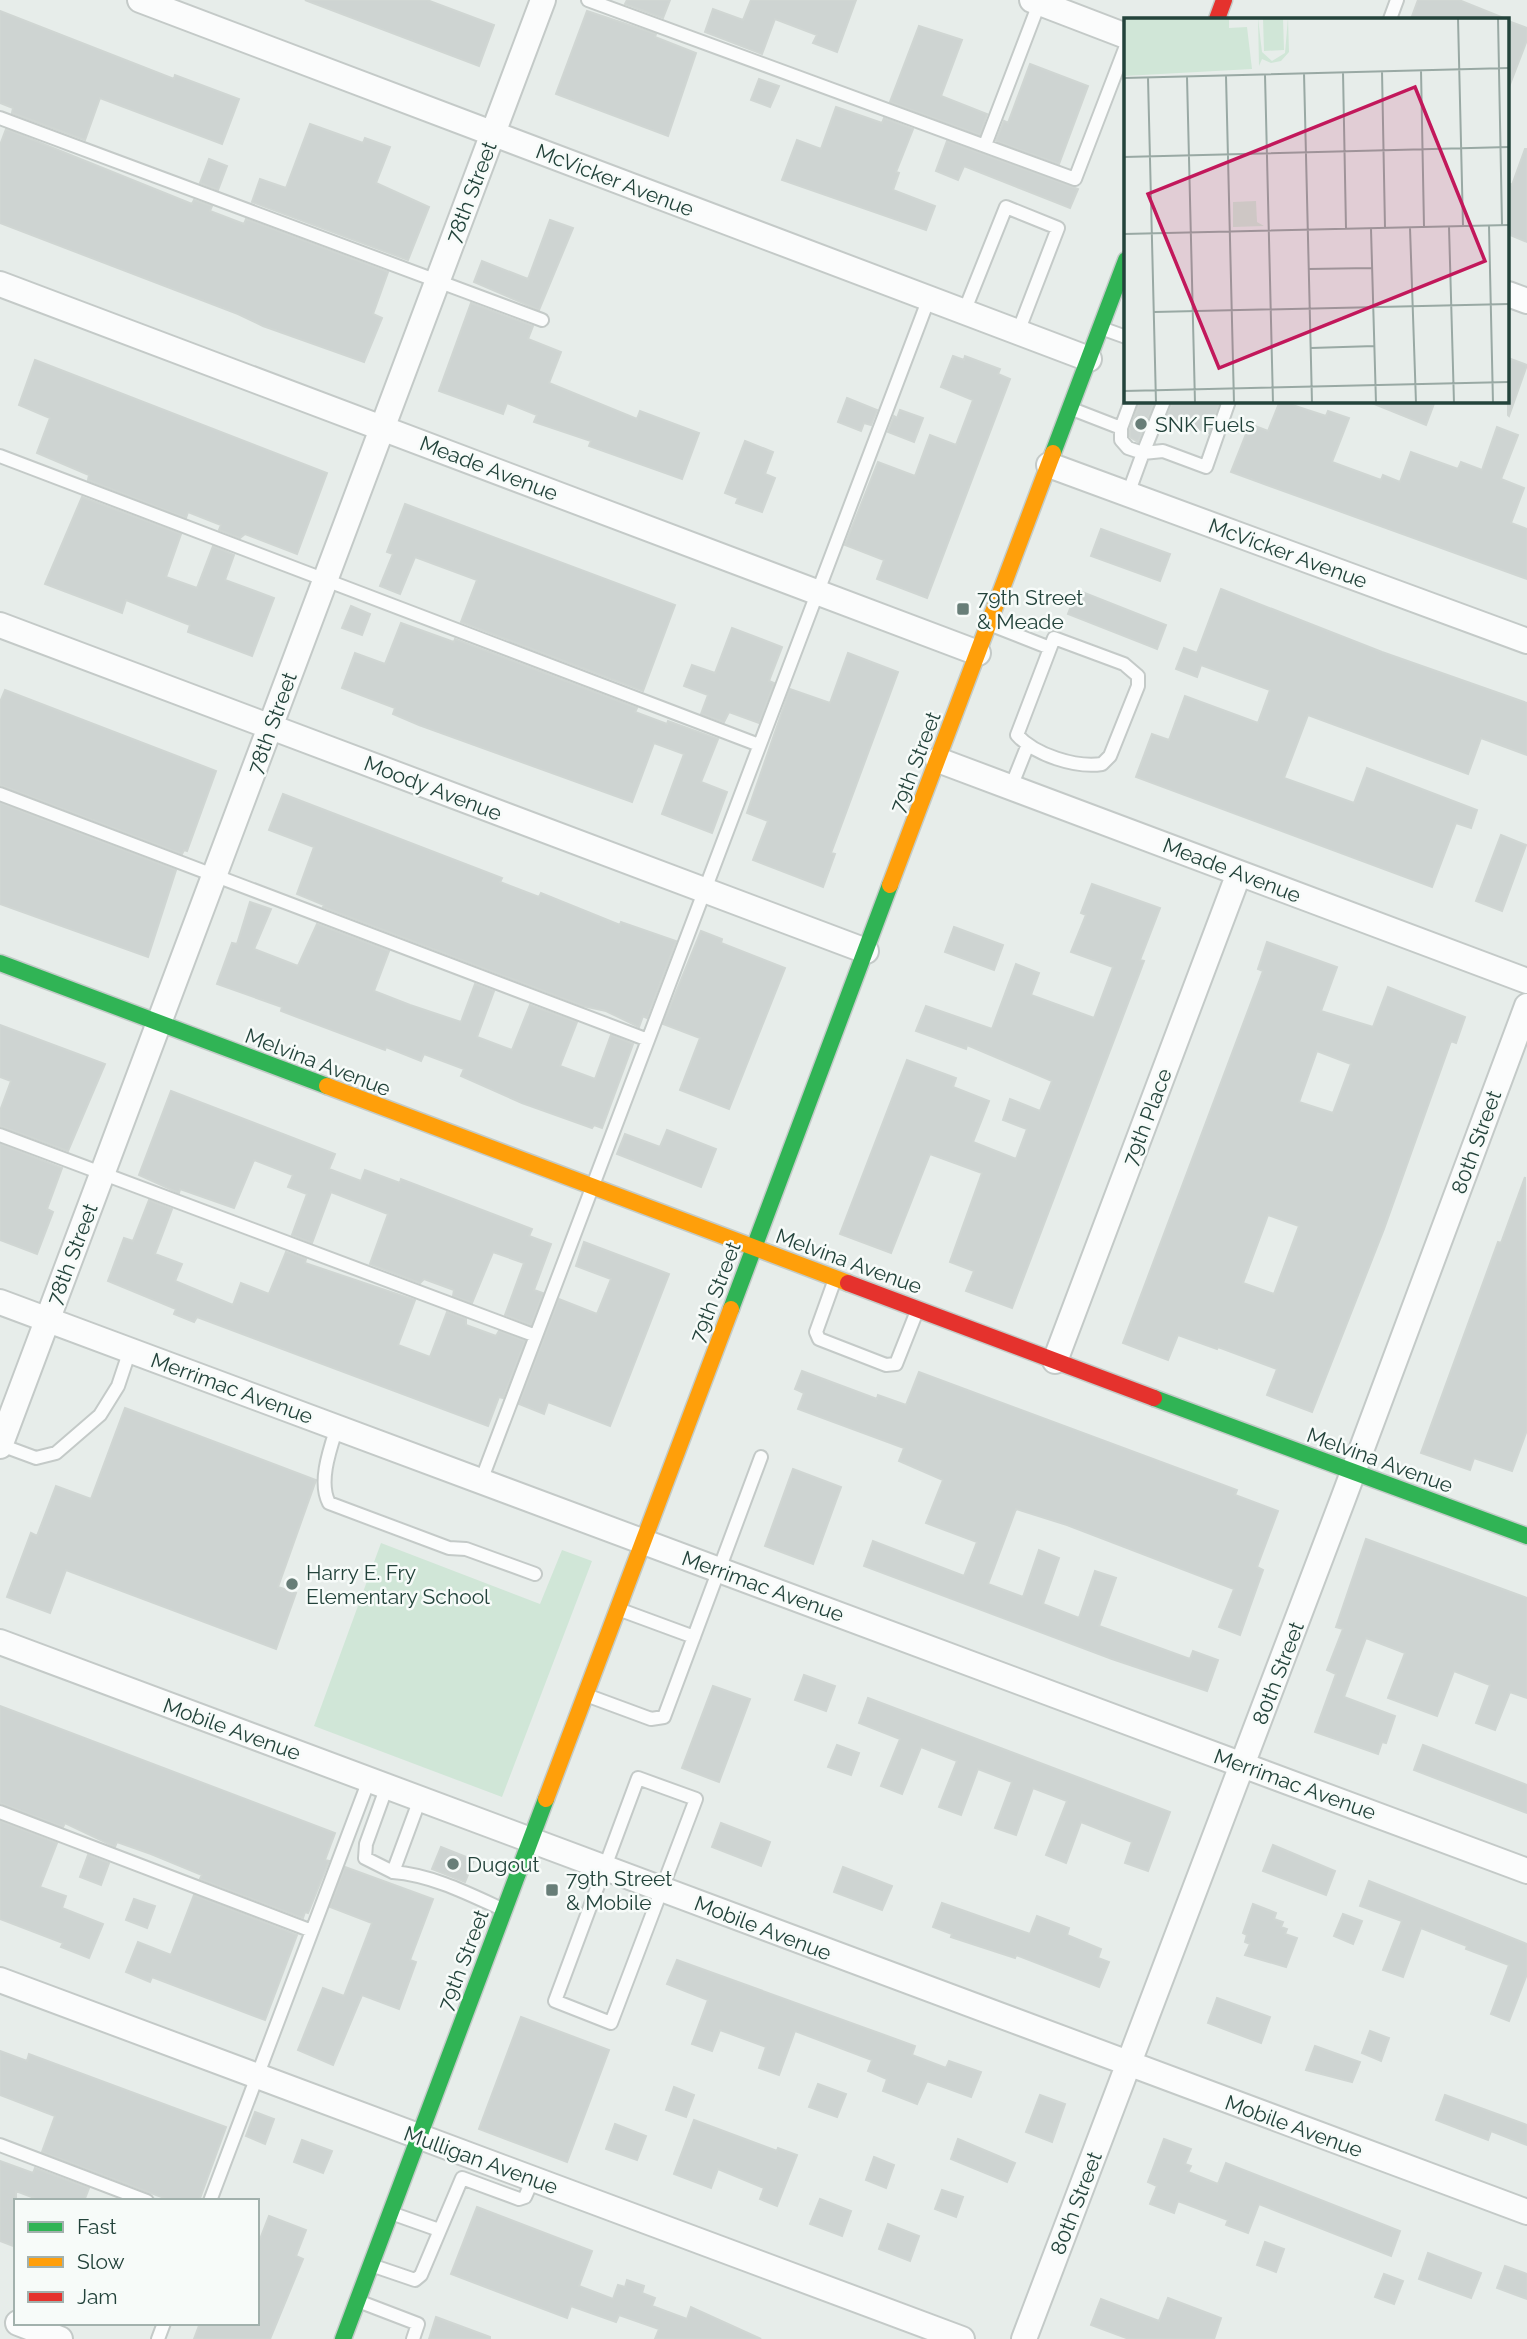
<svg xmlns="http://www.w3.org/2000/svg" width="1527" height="2339" font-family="Raleway,sans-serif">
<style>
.green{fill:#d0e6d7}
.building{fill:#ced4d2;stroke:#d0d6d3;stroke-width:2;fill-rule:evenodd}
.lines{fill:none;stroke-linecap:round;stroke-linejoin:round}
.lane-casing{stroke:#c4cac8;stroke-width:16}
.street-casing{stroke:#c4cac8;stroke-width:28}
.fast-casing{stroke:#c3cbc8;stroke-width:19}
.slow-casing{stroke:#c3cbc8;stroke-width:19}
.jam-casing{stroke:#c3cbc8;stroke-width:19}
.lane{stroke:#fbfcfc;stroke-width:12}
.street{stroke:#fbfcfc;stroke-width:24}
.fast{stroke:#30b455;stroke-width:16}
.slow{stroke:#ff9f0a;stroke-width:16}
.jam{stroke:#e5322d;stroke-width:16}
.poi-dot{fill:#687e78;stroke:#f7fbf9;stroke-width:2.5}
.labels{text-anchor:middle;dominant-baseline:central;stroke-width:5;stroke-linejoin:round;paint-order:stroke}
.street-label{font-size:21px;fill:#23433b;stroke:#f7fbf9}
.poi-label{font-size:21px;fill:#23433b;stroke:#f7fbf9;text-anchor:start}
.inset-road{fill:none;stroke:#99a9a4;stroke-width:2}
.view{fill:#c2185b;fill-opacity:0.15;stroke:#c2185b;stroke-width:3.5}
.inset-edge{fill:none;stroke:#23433b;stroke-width:3.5}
</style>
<rect width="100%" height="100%" fill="#e7edea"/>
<!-- green -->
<path class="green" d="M381,1543L540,1604L562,1550L592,1561L502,1797L314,1726Z"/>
<!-- building -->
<path class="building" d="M305,0H427L494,25L479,66Z
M627,0H670L663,18L625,4Z
M751,0H856L837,52L813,43L817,35L775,19L762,54L705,32L713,9L743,20Z
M1418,0H1459L1506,19H1411Z
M0,11L174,79L175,75L239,99L222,144L100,98L85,140L12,113L13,108L0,103Z
M587,11L656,34L655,37L696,53L668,136L556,94Z
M1508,21L1527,28V40L1509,87Z
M919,26L962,40L941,96L987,114L980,135L890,102Z
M1030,64L1088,86L1059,164L996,141L1004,121L1008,123Z
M759,79L779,86L770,107L751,100Z
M836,107L882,123L884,118L913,129L896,172L899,173L893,190L935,206L926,230L782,180L797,140L821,149Z
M310,124L363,143L365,138L390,147L376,183L429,207L408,260L252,202L260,179L286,188Z
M6,129L192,204L194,200L212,206L210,211L244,224L246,219L388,272L373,314L382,318L364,362L263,326L238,314L0,223V145Z
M947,141L1078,189L1070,208L964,166L958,180L936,171Z
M1525,149H1527V242L1508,234V183L1512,185Z
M209,159L227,166L218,190L200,183Z
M550,220L573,228L539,310L474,282L482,261L528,279Z
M471,303L533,326L528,339L561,352L549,383L637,419L640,411L699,433L682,479L589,446L591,441L534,422L537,415L507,403L503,414L439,391Z
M953,356L964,360L965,356L1000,369L998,374L1010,379L927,598L877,579L884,560L845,545L878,462L915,476L930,435L956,445L973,400L941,387Z
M1508,358L1527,365L1509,416L1508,415Z
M35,360L327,473L297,554L245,534L240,538L219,530L221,525L188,512L186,518L88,480L89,475L37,453L50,418L19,405Z
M847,398L877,410L871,425L864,423L861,431L838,422Z
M1140,401H1155L1138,442L1130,437V430Z
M1173,401H1220L1209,433L1167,418Z
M1280,401L1326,416L1328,411L1349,418L1332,462L1381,480L1383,475L1400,482L1411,452L1458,469L1461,462L1482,470L1497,427L1518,435L1501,479L1524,488L1511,523L1527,529V579L1231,472L1250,424L1268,431Z
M1367,401H1435L1426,425Z
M900,410L923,418L914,442L888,432L894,416L897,418Z
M745,441L773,452L765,474L775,478L762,512L736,503L738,498L725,493Z
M82,497L181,534L166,577L197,588L213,546L234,555L225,580L274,598L252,656L188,632L190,625L126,600L122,613L45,584Z
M405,504L675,605L643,691L461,622L477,580L415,557L400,594L380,586L393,554L387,552Z
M1101,529L1170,554L1160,581L1091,556Z
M1221,589L1382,652L1527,703V755L1481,738L1468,774L1308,715L1284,778L1354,803L1367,768L1477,810L1471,828L1456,823L1432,887L1136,777L1152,734L1169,740L1185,696L1258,723L1270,690L1201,665L1197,677L1176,669L1184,648L1197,653Z
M1077,590L1166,625L1157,649L1068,614Z
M351,606L370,614L362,635L342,628Z
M401,623L451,641L454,642L455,639L637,708L635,712L667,724L668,721L718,739L701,782L727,792L712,833L662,814L684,754L654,743L632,802L419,725L393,714L395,708L342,688L355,653L385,664Z
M732,628L782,647L769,681L774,683L759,723L729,712L724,722L701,714L708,695L684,686L692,665L715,673Z
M848,653L898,672L831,853L835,854L823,887L753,860L768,821L747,813L790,689L830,703Z
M5,690L216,771L187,851L184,850L182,854L0,785V702Z
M283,794L502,878L500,882L539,897L541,893L620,925L621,922L676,941L647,1018L643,1016L639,1027L606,1011L583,1006L323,907L324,905L297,894L314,847L269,830Z
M0,803L176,870L148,957L0,904Z
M1501,835L1526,845L1502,911L1476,901Z
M1092,884L1160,908L1140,960L1144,961L1012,1308L966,1291L974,1271L950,1262L982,1173L930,1154L891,1253L840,1234L907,1060L956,1078L953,1087L989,1101L973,1142L1016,1159L1027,1129L1003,1120L1010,1099L1040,1111L1052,1081L967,1045L966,1049L916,1031L926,1006L992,1029L1016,964L1039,973L1031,995L1094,1018L1113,967L1071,952L1086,915L1081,913Z
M250,902L271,909L254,949L298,966L317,924L389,951L374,991L410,1005L461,1022L475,984L494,991L477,1037L512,1050L530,1005L577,1022L560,1066L595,1079L611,1035L633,1044L602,1128L594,1125L592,1128L522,1103L461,1076L464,1069L424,1054L421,1061L386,1047L385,1050L281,1011L282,1007L217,984L232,943L237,944Z
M954,927L1003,945L994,970L945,952Z
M701,931L722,939L721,943L785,968L729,1109L680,1090L700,1038L663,1024Z
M1267,942L1337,967L1321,1011L1373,1027L1388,987L1465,1017L1456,1043L1451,1041L1384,1229L1312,1412L1267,1395L1277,1369L1218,1347L1217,1349L1178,1335L1168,1360L1123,1343L1263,971L1258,969ZM1317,1051L1351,1064L1333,1113L1299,1102ZM1268,1215L1299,1226L1274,1294L1243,1283Z
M0,1025L105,1064L68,1151L0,1126V1111L11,1081L0,1077Z
M171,1091L335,1154L329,1169L361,1181L365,1170L400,1183L401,1179L532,1229L529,1236L551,1244L534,1290L543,1293L531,1325L505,1315L524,1263L493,1252L472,1303L453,1296L454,1290L424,1279L420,1283L370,1264L388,1214L331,1192L312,1243L292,1235L307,1194L288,1187L293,1175L254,1160L234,1208L180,1189L179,1193L139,1175Z
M667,1130L716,1149L701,1187L617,1154L625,1134L660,1147Z
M0,1144L62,1168L47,1209L53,1212L37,1254L0,1240Z
M1525,1177L1527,1430L1512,1471L1474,1458L1470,1470L1421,1453L1498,1242L1501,1243Z
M149,1200L172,1209L155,1254L182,1264L175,1281L233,1305L241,1283L269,1294L286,1252L306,1259L305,1263L415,1300L398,1345L430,1357L447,1312L466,1319V1325L496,1336L499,1331L525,1341L503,1398L499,1397L488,1426L197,1317L194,1322L174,1314L176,1309L108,1281L124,1238L133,1241Z
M584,1242L669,1274L610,1426L548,1402L544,1414L519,1404L559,1299L597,1314L611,1279L576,1266Z
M802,1371L877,1399L878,1395L906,1405L919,1372L1237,1490L1235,1495L1278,1511L1257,1567L1263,1570L1240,1635L1219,1627L1234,1589L1067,1525L1016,1509L988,1584L1023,1597L1039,1550L1059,1558L1043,1604L1079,1618L1095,1571L1116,1578L1099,1626L1190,1659L1193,1651L1218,1660L1207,1691L1112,1659L864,1566L873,1541L964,1576L977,1542L926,1523L943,1480L899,1461L904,1448L798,1409L804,1393L795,1389Z
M125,1408L316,1480L278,1587L296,1593L276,1649L66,1570L50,1613L7,1597L31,1533L37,1536L56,1486L91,1499Z
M793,1469L841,1487L813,1564L765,1546Z
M1366,1539L1527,1598V1698L1510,1692L1495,1730L1476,1723L1490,1685L1454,1671L1437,1716L1388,1698L1405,1653L1366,1638L1344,1697L1395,1716L1386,1743L1382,1742L1378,1754L1315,1732L1336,1674L1327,1670L1343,1629L1336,1627Z
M804,1675L835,1686L826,1711L795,1700Z
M713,1686L750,1699L719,1782L682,1768Z
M868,1698L1170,1812L1148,1871L1125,1863L1132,1842L1081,1822L1066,1863L1046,1855L1067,1801L1033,1788L1016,1835L995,1828L1012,1782L978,1769L961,1815L939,1807L957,1761L921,1747L902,1794L881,1786L900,1739L859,1723Z
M0,1706L335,1833L325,1860L329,1861L308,1913L305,1912L303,1918L200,1879L202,1875L151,1854L117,1842L115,1847L65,1823L63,1827L0,1803Z
M837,1745L859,1753L851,1775L828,1767Z
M1423,1745L1527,1785V1813L1414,1770Z
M0,1821L57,1843L40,1887L66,1896L62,1908L103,1924L89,1958L61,1947L63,1943L0,1919Z
M721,1823L770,1842L761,1866L712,1847Z
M1273,1845L1335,1871L1326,1895L1263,1871Z
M441,1847L474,1860L465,1882L432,1869Z
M88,1855L109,1863L101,1885L80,1877Z
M345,1867L433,1899L410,1960L416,1962L399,2009L362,1995L333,2065L298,2050L323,1988L344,1996L372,1923L330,1907Z
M843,1867L892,1886L882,1910L834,1892Z
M1369,1881L1527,1944V1974L1509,2021L1491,2014L1509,1965L1466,1949L1467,1946L1421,1928L1403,1977L1383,1970L1402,1921L1360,1906Z
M194,1895L297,1935L265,2020L152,1977L150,1982L126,1972L138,1942L171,1955Z
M134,1899L155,1906L147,1928L126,1920Z
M942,1903L1030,1934L1037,1916L1069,1928L1067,1935L1101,1949L1098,1958L1109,1962L1099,1987L1016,1955L1015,1958L951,1937L952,1934L933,1927Z
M1253,1904L1276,1913L1274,1919L1283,1922L1281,1927L1287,1929L1285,1934L1297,1938L1286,1967L1245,1955L1250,1944L1245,1942L1247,1935L1243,1933Z
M1343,1914L1362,1921L1353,1944L1334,1936Z
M677,1960L915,2046L912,2055L946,2068L949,2061L981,2072L971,2097L927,2081L917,2104L883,2091L887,2079L868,2071L872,2060L795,2031L779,2075L759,2068L766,2047L720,2030L712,2051L692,2044L708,2000L667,1984Z
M1217,1998L1270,2017L1261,2043L1208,2023Z
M521,2017L609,2050L567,2162L479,2129Z
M1370,2031L1389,2038L1381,2061L1362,2053Z
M1315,2046L1360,2062L1352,2082L1306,2070Z
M0,2051L27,2061L29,2054L226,2127L199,2201H172L42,2152L55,2116L0,2095Z
M818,2084L846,2094L837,2117L809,2107Z
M674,2087L694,2095L686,2117L666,2110Z
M1040,2095L1065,2104L1052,2142L1026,2132Z
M1445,2095L1527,2125V2145L1491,2131L1488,2140L1436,2120Z
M255,2112L274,2119L265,2144L246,2136Z
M694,2120L777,2151L778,2148L797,2155L777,2206L760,2199L764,2188L718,2169L711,2188L674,2174Z
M615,2124L646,2136L637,2160L606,2149Z
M958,2139L1015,2163L1007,2182L951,2159Z
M1164,2139L1191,2149L1185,2164L1191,2166L1188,2172L1218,2184L1226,2163L1400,2231L1391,2256L1259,2204L1248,2233L1226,2225L1228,2220L1178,2201L1174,2213L1150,2204L1157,2186L1148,2182Z
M302,2140L332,2151L323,2173L294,2162Z
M874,2157L894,2165L886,2188L866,2180Z
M0,2161L33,2173L35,2168L89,2188L84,2201H42L16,2191V2247L0,2241Z
M942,2190L963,2197L956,2217L935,2209Z
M820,2199L851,2211L842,2236L810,2224Z
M477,2207L592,2251L579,2286L613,2299L618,2285L625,2287L627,2280L644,2286L642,2293L655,2298L652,2306L687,2319L691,2307L761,2339H655L659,2329L619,2315L616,2322L571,2306L567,2318L451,2274Z
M269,2216L306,2230L296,2256L303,2259L270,2339H194L200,2323H257V2247Z
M888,2224L919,2236L910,2261L879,2249Z
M1265,2242L1284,2249L1276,2272L1257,2265Z
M1428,2253L1481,2273L1471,2298L1419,2279Z
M1505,2266L1527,2274V2299L1497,2288Z
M1384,2274L1403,2281L1394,2304L1375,2297Z
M1168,2298L1221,2318L1214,2339H1129L1091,2325L1101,2299L1159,2321Z
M436,2317L490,2337V2339H429Z"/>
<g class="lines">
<defs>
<path id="lane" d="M588,0L1075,179L1126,46
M1390,19L1397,0
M0,118L542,320
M985,145L1040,1
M964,312L1006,207L1058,228L1018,332
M1101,328L1126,337
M1131,401L1121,428V440L1128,448L1143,453L1164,401
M1072,409L1121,428
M0,456L759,745
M1128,494L1143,453L1163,451L1206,467L1229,401
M989,624L1050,648
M1054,638L1124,664L1138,676V686L1110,756L1102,764C1076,768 1035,755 1017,735Z
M1011,787L1027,747
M0,794L648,1040
M0,1135L536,1336
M835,1279L816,1332L819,1339L886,1365L896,1364L917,1311
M337,1427C330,1449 318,1482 329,1503L449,1548L466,1549L535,1574
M1,1445L36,1458L56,1453L100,1415L118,1386L130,1350
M481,1481L929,298
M618,1609L694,1637
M586,1695L651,1719L664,1717L761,1457
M638,1778L696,1799L611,2023L555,2001Z
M387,1786L366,1844L365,1858L393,1872
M420,1799L393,1872C432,1875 469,1894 504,1910
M0,1812L312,1931
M0,2145L147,2201
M210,2201L369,1780
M391,2213L439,2230
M371,2265L415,2280L421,2275L462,2178L519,2199L525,2197L533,2179
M358,2301L418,2324L413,2339
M158,2339L164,2323"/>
<path id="street" d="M140,0L1089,359
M1032,0L1126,36
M0,284L978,653
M1508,294L1527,301
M1049,465L1527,641
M0,625L866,951
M938,760L1527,981
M0,1302L1527,1871
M1055,1361L1239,873
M0,1446L543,0
M0,1642L1527,2212
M0,1980L962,2339
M18,2323L60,2339
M1024,2339L1343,1499L1527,1006"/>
<path id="fast" d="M1053,453L1126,260
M0,963L327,1086
M731,1309L890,885
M1154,1398L1527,1536
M343,2339L546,1799"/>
<path id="slow" d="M890,885L1053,453
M327,1086L848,1283
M546,1799L731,1309"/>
<path id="jam" d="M1217,19L1224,0
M848,1283L1154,1398"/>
</defs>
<!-- lane casing -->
<use href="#lane" class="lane-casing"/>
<!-- street casing -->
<use href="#street" class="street-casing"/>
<!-- fast casing -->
<use href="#fast" class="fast-casing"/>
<!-- slow casing -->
<use href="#slow" class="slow-casing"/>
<!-- jam casing -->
<use href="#jam" class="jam-casing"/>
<!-- lane -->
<use href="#lane" class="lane"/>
<!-- street -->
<use href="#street" class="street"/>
<!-- fast -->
<use href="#fast" class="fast"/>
<!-- slow -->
<use href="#slow" class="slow"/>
<!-- jam -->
<use href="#jam" class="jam"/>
</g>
<!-- markers -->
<g class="poi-dot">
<circle cx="1141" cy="424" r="7"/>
<rect x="956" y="602" width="14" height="14" rx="3.5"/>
<circle cx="292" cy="1584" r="7"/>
<circle cx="453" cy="1864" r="7"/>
<rect x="545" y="1883" width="14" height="14" rx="3.5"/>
</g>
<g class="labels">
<!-- street labels -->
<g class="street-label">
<text transform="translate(615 180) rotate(21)">McVicker Avenue</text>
<text transform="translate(471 192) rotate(-69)">78th Street</text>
<text transform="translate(489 468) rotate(21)">Meade Avenue</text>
<text transform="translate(1288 553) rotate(20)">McVicker Avenue</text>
<text transform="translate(272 723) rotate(-70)">78th Street</text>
<text transform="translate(915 762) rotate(-69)">79th Street</text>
<text transform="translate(433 788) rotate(21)">Moody Avenue</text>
<text transform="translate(1232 870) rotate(21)">Meade Avenue</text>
<text transform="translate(318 1062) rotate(21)">Melvina Avenue</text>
<text transform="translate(1147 1117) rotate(-69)">79th Place</text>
<text transform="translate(1476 1142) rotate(-70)">80th Street</text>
<text transform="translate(72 1254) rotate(-69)">78th Street</text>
<text transform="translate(849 1261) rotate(20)">Melvina Avenue</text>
<text transform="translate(715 1292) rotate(-69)">79th Street</text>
<text transform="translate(232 1388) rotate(20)">Merrimac Avenue</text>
<text transform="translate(1380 1460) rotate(20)">Melvina Avenue</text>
<text transform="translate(763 1586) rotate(20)">Merrimac Avenue</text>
<text transform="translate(1278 1673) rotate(-69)">80th Street</text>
<text transform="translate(232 1729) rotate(20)">Mobile Avenue</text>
<text transform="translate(1295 1784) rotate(20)">Merrimac Avenue</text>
<text transform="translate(763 1928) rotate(21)">Mobile Avenue</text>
<text transform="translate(463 1960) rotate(-69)">79th Street</text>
<text transform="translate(1294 2126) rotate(20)">Mobile Avenue</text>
<text transform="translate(481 2160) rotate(20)">Mulligan Avenue</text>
<text transform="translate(1076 2203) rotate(-69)">80th Street</text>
</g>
<!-- poi labels -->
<g class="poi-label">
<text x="1155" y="424">SNK Fuels</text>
<text x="977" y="597">79th Street<tspan x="977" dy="24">&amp; Meade</tspan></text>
<text x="306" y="1572">Harry E. Fry<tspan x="306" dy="24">Elementary School</tspan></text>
<text x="467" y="1864">Dugout</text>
<text x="566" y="1878">79th Street<tspan x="566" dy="24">&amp; Mobile</tspan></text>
</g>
</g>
<!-- overview -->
<g transform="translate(1124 18)">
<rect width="385" height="385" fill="#e7edea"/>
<path d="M0,0H105V10L123,9L128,51L0,58ZM134,0L138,34L148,43L161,35L164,0L165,34L157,43L147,45L138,41L135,48ZM139,0H159L160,32L140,33ZM132,183L133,204L140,208L109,209V184Z" fill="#d0e6d7"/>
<path class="inset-road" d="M334,0L339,208M374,0L378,207M297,52L300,209M258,53L261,210M219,54L222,211M180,55L188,385M141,57L149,385M102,58L110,385M63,59L71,385M0,60L385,50M24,60L32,385M0,139L385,129M365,208L369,385M325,209L330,385M286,210L292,385M247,211L252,385M0,216L385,207M184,251L248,250M30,294L385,286M187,330L251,328M0,373L385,364"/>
<path class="view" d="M291,69L361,243L95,350L24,176Z"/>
<rect width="385" height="385" class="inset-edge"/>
</g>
<!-- legend -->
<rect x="14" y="2199" width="245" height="126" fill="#f7fbf9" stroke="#a2b1ad" stroke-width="2"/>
<rect x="28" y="2222" width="35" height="10" fill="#30b455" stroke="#a2b1ad" stroke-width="2"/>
<text x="77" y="2234" font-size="21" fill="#23433b">Fast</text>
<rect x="28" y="2257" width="35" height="10" fill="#ff9f0a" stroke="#a2b1ad" stroke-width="2"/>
<text x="77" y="2269" font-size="21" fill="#23433b">Slow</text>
<rect x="28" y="2292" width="35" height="10" fill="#e5322d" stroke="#a2b1ad" stroke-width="2"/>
<text x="77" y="2304" font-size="21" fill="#23433b">Jam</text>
</svg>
